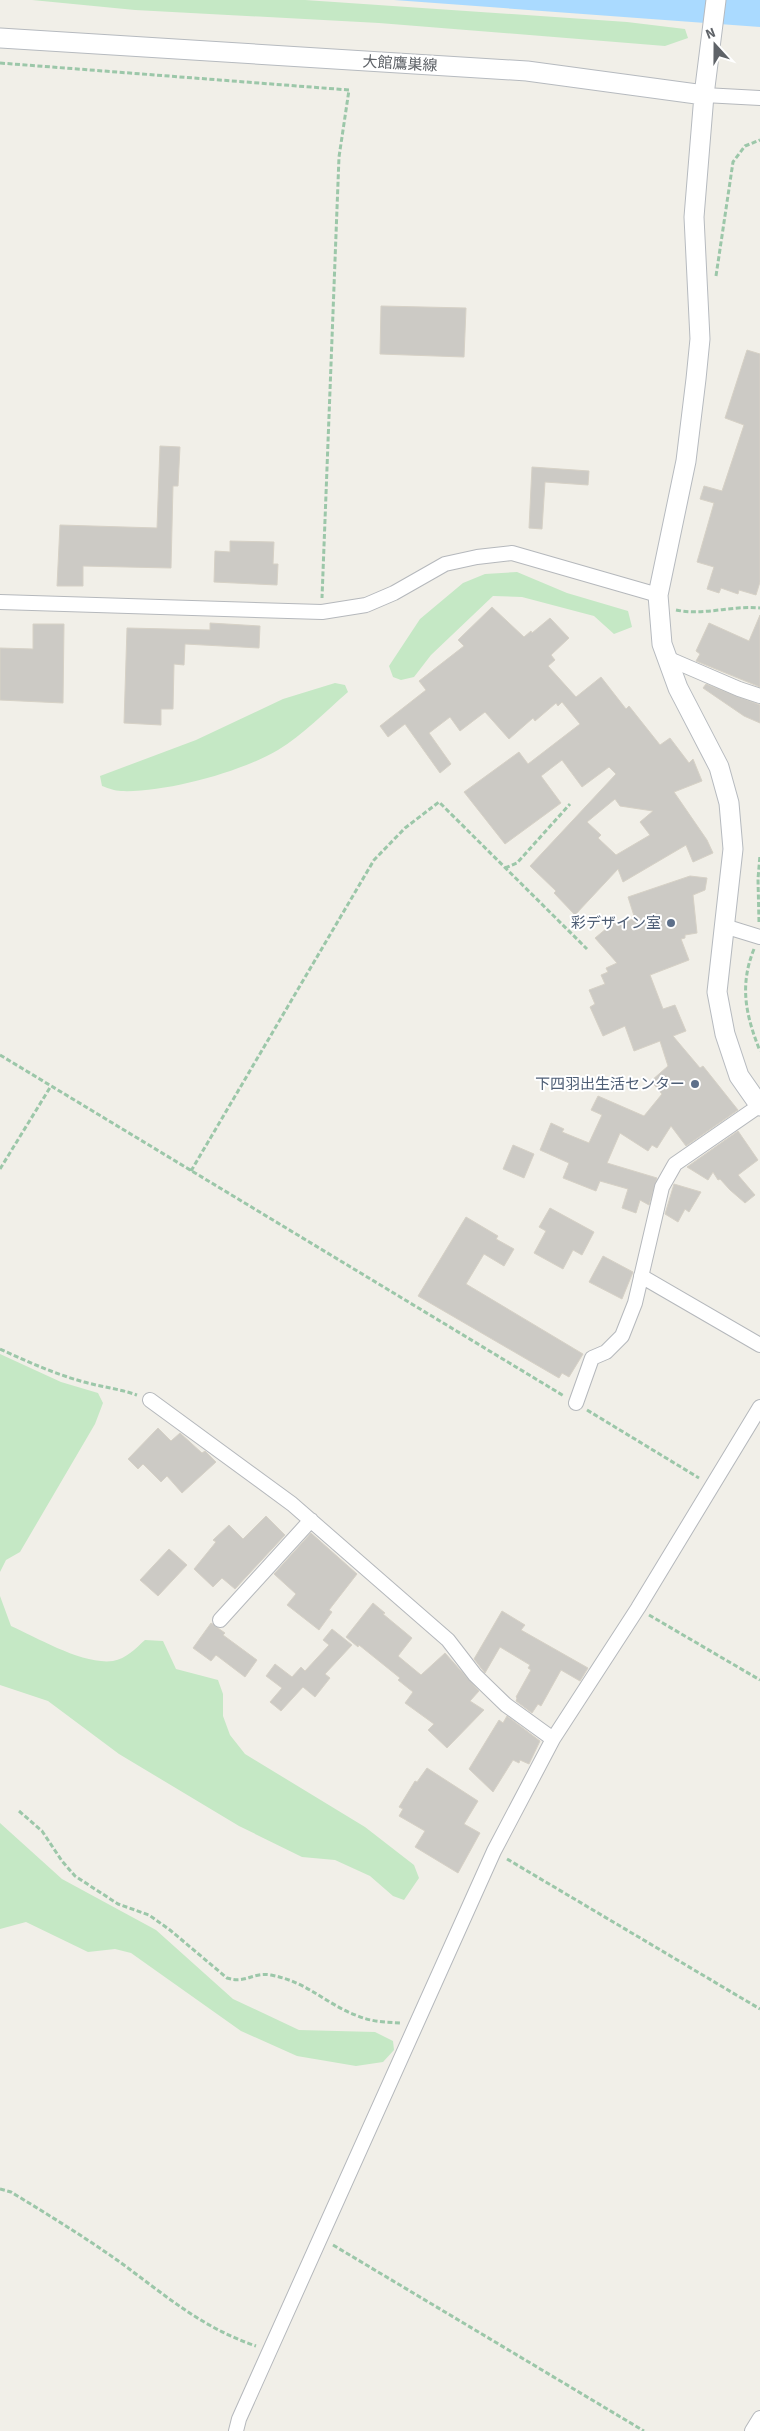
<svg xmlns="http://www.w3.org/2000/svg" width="760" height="2431" font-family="'Source Sans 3','Noto Sans JP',sans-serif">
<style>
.green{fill:#c5e8c5}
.water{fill:#aadaff}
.building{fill:#cccac5;stroke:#d6d1c6;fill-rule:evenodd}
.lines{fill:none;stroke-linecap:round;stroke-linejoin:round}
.street-casing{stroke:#b5b8bc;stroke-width:16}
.secondary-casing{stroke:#b6babf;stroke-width:21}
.path{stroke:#9cc7a9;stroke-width:3;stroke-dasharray:5 2.5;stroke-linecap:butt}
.street{stroke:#fff;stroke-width:14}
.secondary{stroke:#fff;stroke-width:19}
.service-dot{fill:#5c6f8a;stroke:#fff;stroke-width:2}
.labels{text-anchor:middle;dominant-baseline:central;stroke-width:4;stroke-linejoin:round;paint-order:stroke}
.street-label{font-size:15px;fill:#5f6368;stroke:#fff}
.service-label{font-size:15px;fill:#4e5e75;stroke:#fff;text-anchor:end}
</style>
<rect width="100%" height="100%" fill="#f1efe8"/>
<!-- green -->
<path class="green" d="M32,0H305L627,22L685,29L688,38L665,46L379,23L135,10Z
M517,572L567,593L628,611L632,627L614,634L594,616L522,597L493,596L431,655L414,677L401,680L393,677L389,666L420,619L463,583L485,574Z
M335,683L345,685L348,692C326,711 303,735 278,750C241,772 164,793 121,791C115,791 108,788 102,786L100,776L196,740L283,699Z
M0,1354L61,1382L98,1393L103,1403L95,1424L20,1552L6,1560L0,1572Z
M0,1596L11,1626C38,1638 83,1665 113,1661C126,1659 136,1648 145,1640L163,1641L176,1669L218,1680L223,1694V1716L230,1735L245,1754L365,1827L414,1865L419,1878L404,1900L393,1896L370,1876L335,1860L302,1857L239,1826L119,1754L48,1701L0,1685Z
M0,1823L62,1879L156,1930L233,1999L299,2030L375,2032L393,2041L394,2050L383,2062L356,2066L297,2056L241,2031L131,1953L115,1949L88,1952L26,1922L0,1929Z"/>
<!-- water -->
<path class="water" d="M394,0H760V27Z"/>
<!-- building -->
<path class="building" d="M381,306L466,308L464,357L380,354Z
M747,350L760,354V582L756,595L739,590L738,594L721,588L719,593L707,589L714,567L697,562L714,503L700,499L704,486L722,491L744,425L725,418Z
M160,446L180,447L178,486H173L171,568L83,566V586H57L60,525L157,528Z
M532,467L589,471L588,485L545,482L542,529L529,528Z
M230,541L274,542L273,564H278L277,585L214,582L215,551L230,552Z
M492,607L524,637L531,631L532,633L550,618L569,638L551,655L555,660L548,666L576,697L601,677L626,709L629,706L660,745L670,738L689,763L693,759L702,781L674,792L707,840L713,853L693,862L686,845L623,882L618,869L575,915L554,893L556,891L530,866L616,774L609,767L582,787L562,760L541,776L561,803L505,844L464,792L519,752L528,764L580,724L562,702L558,706L556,703L535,721L533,718L509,739L485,712L460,731L450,717L429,733L451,764L440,773L405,724L388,737L380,726L426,690L419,681L464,646L458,640ZM615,799L620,806L653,811L640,822L650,835L616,855L598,838L601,835L587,822Z
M760,615V687L696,661L700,654L696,651L709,623L749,641Z
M210,623L260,626L259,648L185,644L184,665L174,664L173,709H161V725L124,723L127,628L210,630Z
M33,624H64L63,703L0,700V648L33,649Z
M706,684L760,705V723L744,716L703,688Z
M690,876L707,878L705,890L693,895L697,933L685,935V938L681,939L689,960L650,975L663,1009L675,1005L686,1031L673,1036L700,1068L703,1066L738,1110L686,1146L671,1126L657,1148L652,1145L648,1151L620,1133L607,1163L657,1178L649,1205L640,1200L636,1213L622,1208L628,1189L600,1181L596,1191L563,1178L569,1163L540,1150L551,1123L564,1129L562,1132L589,1143L602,1115L591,1110L598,1096L644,1116L662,1094L651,1081L668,1066L660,1041L634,1051L625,1026L603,1036L590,1007L595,1004L589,990L605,984L601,975L608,972L606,968L617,963L595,938L613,923L635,919L628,897Z
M738,1131L758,1160L738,1175L755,1195L745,1203L730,1190L720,1179L718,1180L713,1172L708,1180L687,1167Z
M513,1145L534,1154L524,1178L503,1169Z
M674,1184L701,1192L689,1212L685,1209L678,1222L665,1214Z
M550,1208L594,1232L582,1255L573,1250L563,1269L534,1253L546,1231L539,1227Z
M466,1217L498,1236L496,1239L514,1249L504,1266L484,1254L466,1284L583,1354L569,1377L562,1373L559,1378L418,1296Z
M603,1256L633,1272L622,1299L589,1282Z
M158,1428L171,1441L180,1433L202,1453L205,1451L216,1462L182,1493L167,1476L161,1482L143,1464L138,1469L128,1459Z
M266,1516L285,1535L235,1589L222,1578L213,1587L194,1569L216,1542L213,1540L229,1525L243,1539Z
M311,1533L357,1574L329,1610L332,1612L319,1630L287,1605L296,1594L274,1574Z
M169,1549L187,1565L158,1596L140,1580Z
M373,1603L385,1613L383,1614L412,1638L398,1656L421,1675L445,1653L479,1691L470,1701L484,1710L447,1748L428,1730L434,1724L405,1703L413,1692L398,1680L400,1678L359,1645L358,1647L346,1637Z
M502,1611L525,1625L521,1630L588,1668L580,1681L561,1670L541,1706L538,1704L532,1713L516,1701L517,1698L516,1697L531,1670L528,1668L530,1665L500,1647L485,1673L474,1659Z
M211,1623L225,1633L223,1635L257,1660L245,1677L216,1655L211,1661L193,1648Z
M332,1629L352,1645L325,1674L330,1678L315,1697L303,1687L281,1711L270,1702L282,1688L266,1676L275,1664L292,1677L301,1667L305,1671L329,1645L323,1640Z
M507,1716L540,1741L529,1764L520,1760L519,1763L513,1760L493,1792L469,1769L499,1720L503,1723Z
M427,1768L478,1801L464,1824L480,1833L458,1873L415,1847L425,1831L399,1816L403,1809L399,1807L415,1781L417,1782Z"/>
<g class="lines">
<defs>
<path id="street" d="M704,95L760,98
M0,602L322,612L366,605L394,593L445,564L477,557L512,553L658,595
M667,658L739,689L760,696
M724,926L760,937
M641,1276L760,1345
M150,1400L292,1504L448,1640L475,1675L506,1705L553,1739
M576,1403L592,1358L606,1352L622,1336L635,1303L662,1187L675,1164L759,1106
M220,1620L311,1520
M236,2431L239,2419L494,1851L553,1739L638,1608L760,1407
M752,2431L760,2418"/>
<path id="secondary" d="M716,0L704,95L694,217L700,339L696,379L686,461L658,595L662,644L678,688L719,767L729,803L733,849L717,992L725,1034L739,1076L760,1106
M0,38L527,71L704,95"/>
</defs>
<!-- street casing -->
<use href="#street" class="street-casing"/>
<!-- secondary casing -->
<use href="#secondary" class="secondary-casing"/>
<!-- path -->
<path class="path" d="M0,63L349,90L339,157L322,598
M716,276L733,162L745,146L760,140
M676,610C704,616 732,605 760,608
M505,868L517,863L570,804
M759,922L758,879L760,855
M754,949C739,986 746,1016 760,1051
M0,1055L564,1396
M0,1169L51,1086
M191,1171L374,860L405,828L439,802L587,949
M0,1349C28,1362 55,1374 84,1382C102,1387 120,1389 137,1395
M587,1410L699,1478
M649,1615L760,1680
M19,1811L42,1831L62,1861L75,1876L118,1904L149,1915L170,1930L227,1978C246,1984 252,1972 271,1975C308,1982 327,2005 358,2016C372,2022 386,2022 400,2023
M507,1859L760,2009
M0,2189L11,2192C47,2214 83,2236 117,2260C164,2294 200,2327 256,2346
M333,2245L644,2431"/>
<!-- street -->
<use href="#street" class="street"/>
<!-- secondary -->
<use href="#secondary" class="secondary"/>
</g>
<!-- markers -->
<g class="service-dot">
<circle cx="671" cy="923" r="5"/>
<circle cx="695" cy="1084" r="5"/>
</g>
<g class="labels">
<!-- street labels -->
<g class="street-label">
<text transform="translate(400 64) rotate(3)">大館鷹巣線</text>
</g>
<!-- service labels -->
<g class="service-label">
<text x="661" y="923">彩デザイン室</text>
<text x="685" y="1084">下四羽出生活センター</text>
</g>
</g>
<!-- north arrow -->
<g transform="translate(715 45) rotate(339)" stroke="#ffffff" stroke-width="4" paint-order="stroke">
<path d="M0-4L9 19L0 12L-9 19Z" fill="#5f6368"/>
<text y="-8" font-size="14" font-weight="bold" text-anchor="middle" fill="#5f6368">N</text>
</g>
</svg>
